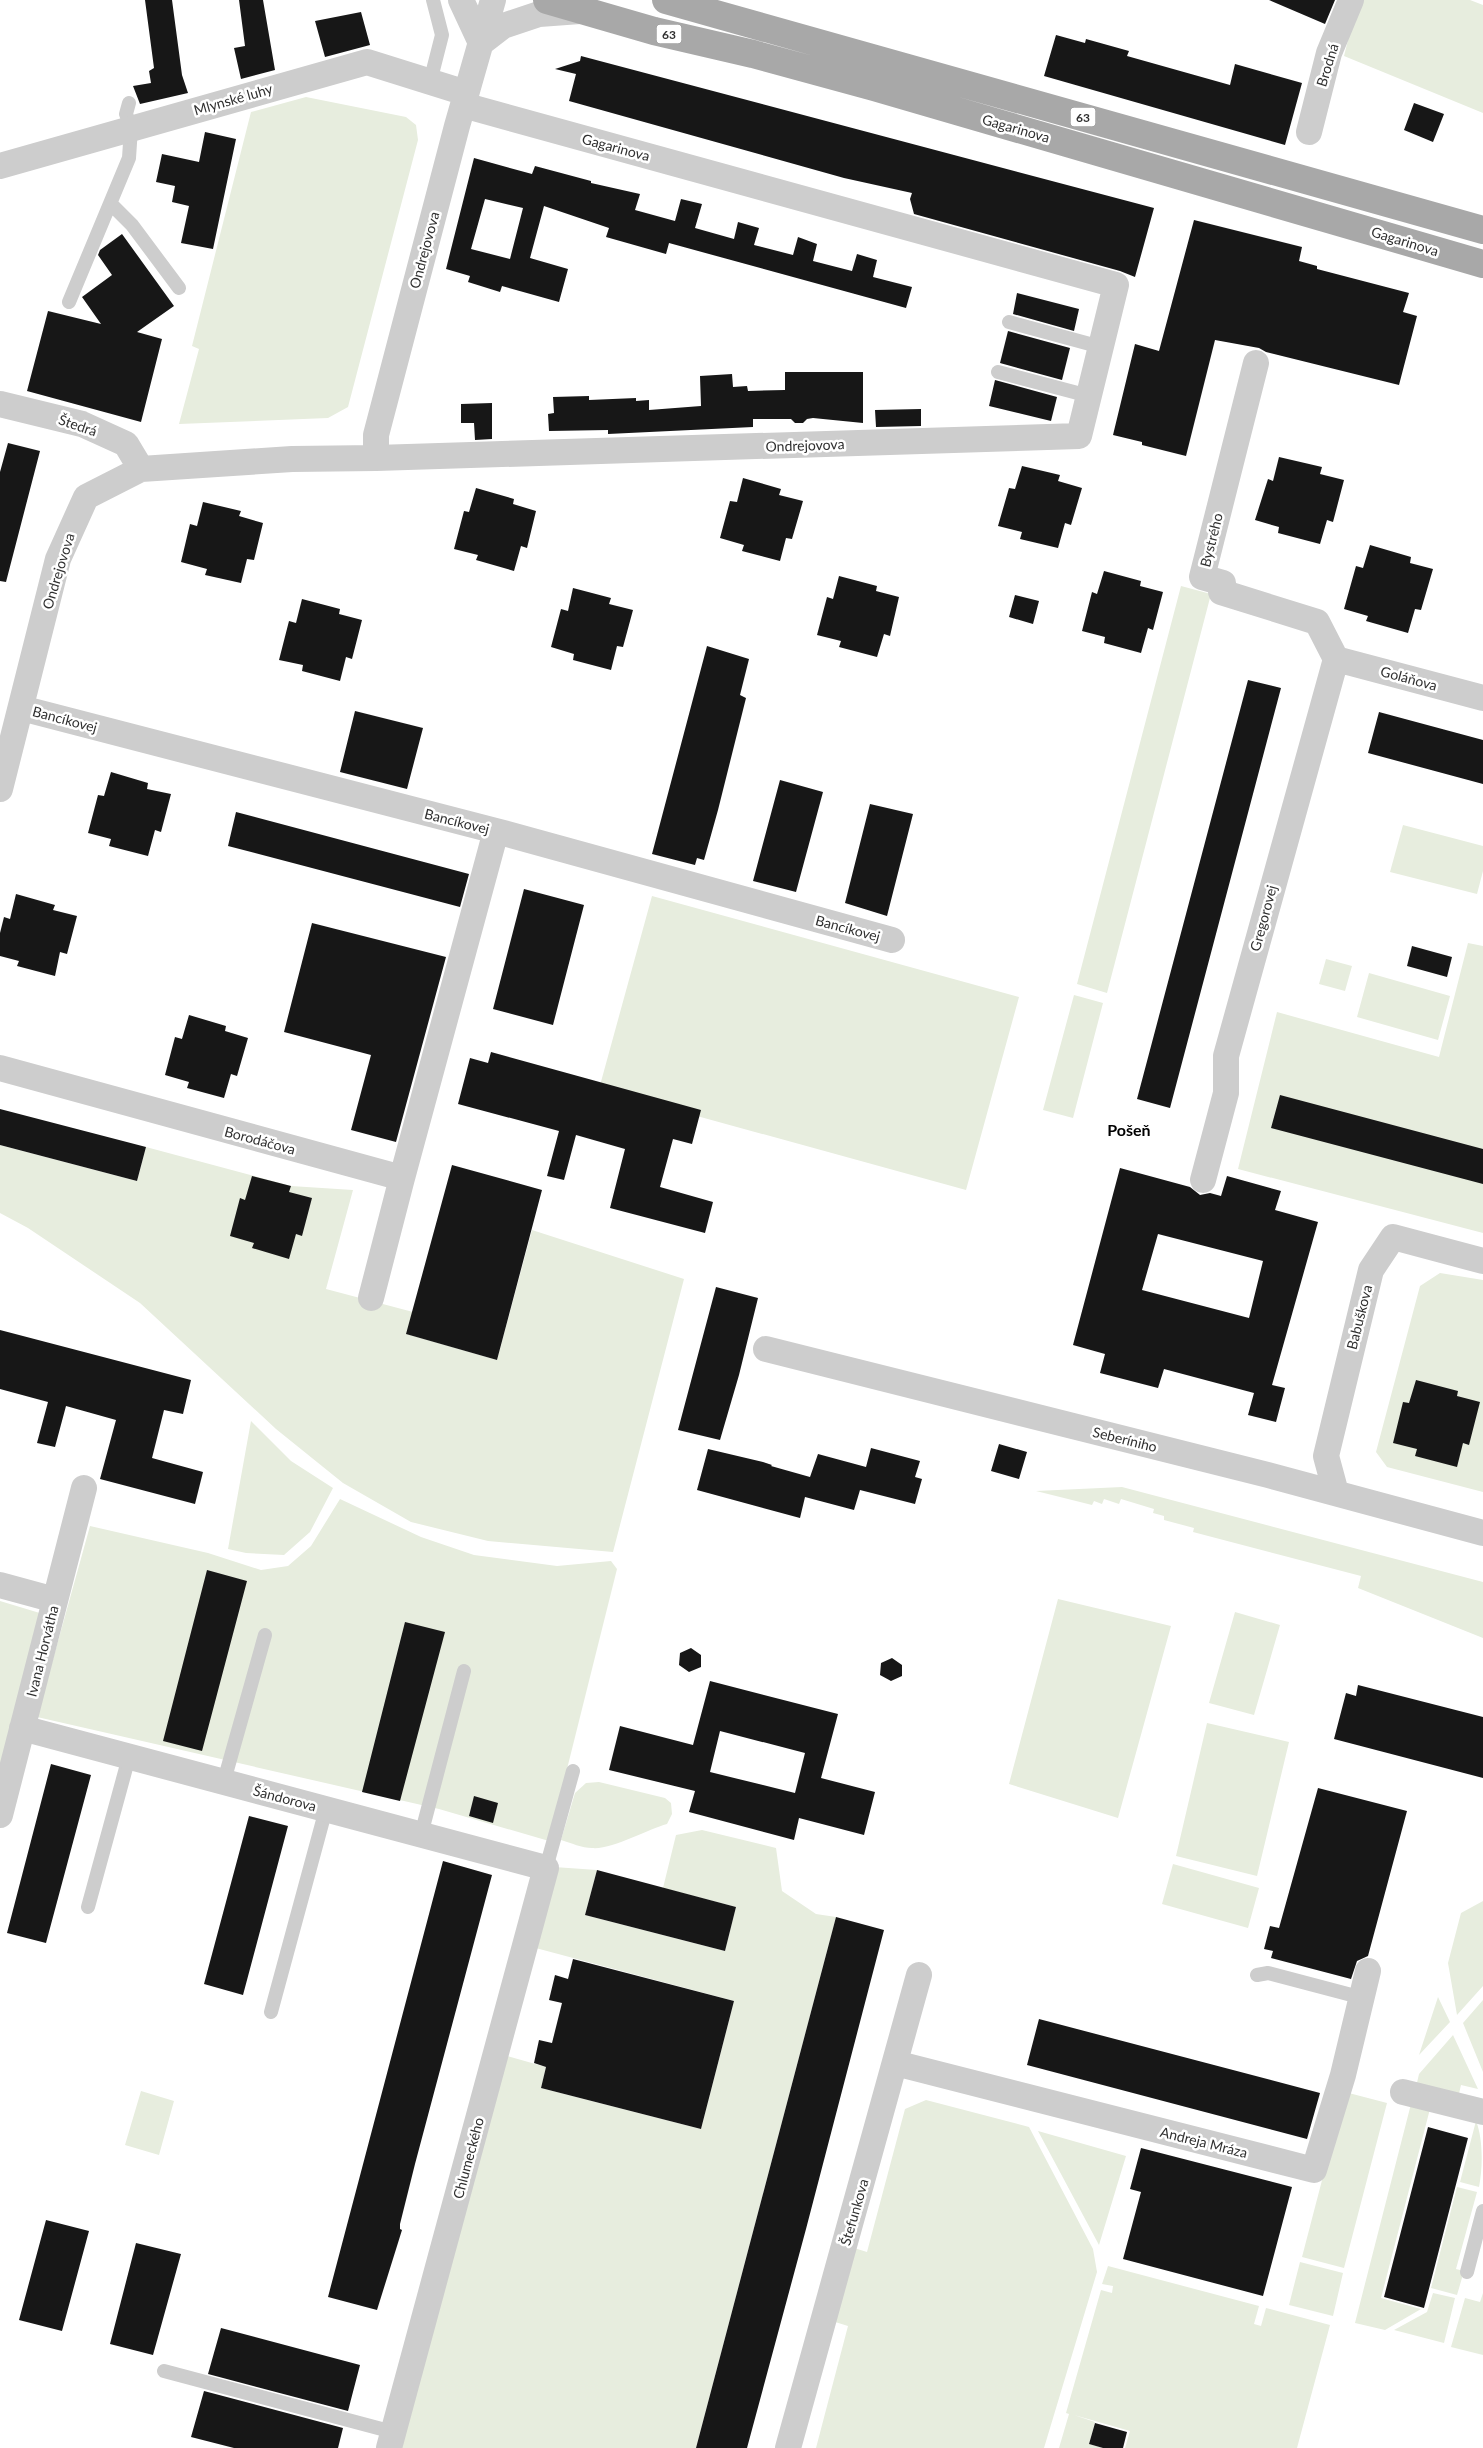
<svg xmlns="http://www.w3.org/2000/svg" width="1483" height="2448" font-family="Lato,sans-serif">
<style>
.green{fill:#e7edde}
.building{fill:#171717;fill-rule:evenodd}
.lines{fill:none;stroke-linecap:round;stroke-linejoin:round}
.lane{stroke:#cdcdcd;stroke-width:14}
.street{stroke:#cdcdcd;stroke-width:26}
.primary{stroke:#a8a8a8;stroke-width:28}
.labels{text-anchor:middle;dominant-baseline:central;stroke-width:5;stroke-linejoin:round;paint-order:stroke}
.shield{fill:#fff;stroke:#6e6e6e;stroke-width:1}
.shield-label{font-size:12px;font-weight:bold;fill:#303030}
.street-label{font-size:14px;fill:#303030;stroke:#fff}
.quarter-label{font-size:16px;font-weight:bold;fill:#000;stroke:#fff}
</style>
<rect width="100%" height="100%" fill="#fff"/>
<!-- green -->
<path class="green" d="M1362,0H1470L1483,5V113L1344,56L1350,32Z
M306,97L406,117L416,125L418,140L348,407L328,418L179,424L199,349L192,346L251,112Z
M1181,586L1211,594L1107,993L1077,984Z
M1403,825L1483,846V871L1477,894L1390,872Z
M652,896L1019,997L966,1190L599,1089Z
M1468,943L1483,946V1233L1238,1169L1277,1012L1439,1057Z
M1326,959L1352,966L1345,991L1319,984Z
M1369,973L1450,996L1438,1040L1357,1017Z
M1074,995L1103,1003L1073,1118L1043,1110Z
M0,1145L137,1181L146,1147L291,1186L353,1190L326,1289L413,1312L407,1334L497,1360L532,1230L684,1279L613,1552L488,1541L411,1522L343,1483L276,1429L140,1303L28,1228L0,1213Z
M1440,1273L1483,1280V1492L1387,1467L1376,1452L1420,1286Z
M251,1421L291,1461L333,1488L310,1532L284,1555L246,1553L228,1549Z
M1122,1487L1483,1582V1638L1358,1588L1361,1576L1193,1532L1194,1528L1164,1520V1516L1153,1513L1154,1509L1121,1499L1119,1504L1104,1499L1102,1504L1094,1501L1092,1505L1036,1491Z
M340,1499L421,1537L474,1555L557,1566L611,1561L617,1569L549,1841L439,1809L37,1717L90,1526L208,1553L261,1570L288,1566L311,1546Z
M1058,1599L1171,1626L1118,1818L1009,1784Z
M0,1601L43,1614L0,1777Z
M1235,1612L1280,1625L1254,1715L1209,1703Z
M1207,1723L1289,1742L1257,1876L1176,1856Z
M599,1782L665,1798L671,1803L672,1814L667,1824C648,1829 612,1850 592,1848C582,1848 571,1843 561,1840L575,1793L586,1783Z
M702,1830L776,1848L782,1891L816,1914L836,1917L696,2448H395L504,2055L546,2067L541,2088L701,2129L734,2001L532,1947L554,1867L597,1870L585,1915L725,1951L736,1907L663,1888L676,1835Z
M1173,1864L1259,1888L1248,1928L1162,1904Z
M1483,1901V1986L1457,2015L1448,1963L1461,1913Z
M1438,1997L1450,2022L1419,2055Z
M1483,2000V2072L1463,2023Z
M1453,2035L1478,2089L1461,2085L1458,2098L1416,2087L1419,2074Z
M141,2091L174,2101L159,2155L125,2145Z
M1345,2092L1387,2103L1344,2268L1302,2257Z
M926,2100L1029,2127L1093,2249L1097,2272L1044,2448H816L848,2326L832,2321L851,2247L867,2252L905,2109Z
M1412,2100L1431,2105L1381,2298L1421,2309L1385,2330L1355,2323Z
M1476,2121C1483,2138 1483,2167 1479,2187L1460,2182Z
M1038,2131L1126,2156L1099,2245Z
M1457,2187L1477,2192L1456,2269L1464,2271L1457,2295L1431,2288Z
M1300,2262L1343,2273L1333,2316L1289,2305Z
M1108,2266L1259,2306L1254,2324L1261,2326L1266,2308L1330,2325L1297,2448H1125L1130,2431L1074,2415L1095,2422L1089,2444L1103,2448H1059L1069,2414L1066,2413L1101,2290L1112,2293L1113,2286L1102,2284Z
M1433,2293L1455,2298L1444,2343L1394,2330L1427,2312Z
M1483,2293V2355L1451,2347L1465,2298L1480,2302Z"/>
<!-- building -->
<path class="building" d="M145,0H172L182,75L188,93L140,104L133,86L151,83L149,71L154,68Z
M239,0H263L275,70L241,79L234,48L245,46Z
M1269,0H1335L1325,24Z
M361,12L370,45L325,57L315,21Z
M1056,35L1085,43L1086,39L1129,51L1127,56L1230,85L1235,64L1302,83L1285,145L1044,76Z
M581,56L1154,208L1135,277L1120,271L914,214L910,199L912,193L844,178L569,101L576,74L555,69L580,61Z
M1414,103L1444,114L1433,142L1404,130Z
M205,132L236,139L213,249L181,243L189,206L172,202L175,186L156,182L162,154L199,162Z
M474,158L532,174L535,166L591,181V183L640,194L635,210L675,221L681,199L702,204L695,228L734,239L738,222L759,228L754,245L793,255L798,237L817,244L813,261L852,271L857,254L877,260L873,277L912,287L906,308L669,243L666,254L606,237L609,228L544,206L530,258L568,269L559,302L502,286L500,292L468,282L470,276L446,269ZM485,199L523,208L510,259L471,249Z
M1194,220L1302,247L1299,261L1317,266V269L1409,293L1403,312L1417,316L1399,385L1266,352L1259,348L1215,340L1186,456L1142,445V442L1113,435L1135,344L1159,351Z
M122,234L174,306L137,332L162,339L141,422L27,391L48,311L101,324L82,297L112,275L98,255L100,250Z
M1017,293L1079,309L1074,331L1013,314Z
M1008,331L1070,348L1062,380L1000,363Z
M785,372H863V423L813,418L807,419L803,423H795L791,419H753V427L608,434V430L549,431L548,414L554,413L553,397L589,396V400L636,398V401L649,400V410L701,406L700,376L732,374L733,387L747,386L748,391L785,390Z
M995,380L1057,397L1051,421L989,406Z
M492,403V439L475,440L474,423H461V404Z
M921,409V426L876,427L875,410Z
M8,443L40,451L6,582L0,581V472Z
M1279,457L1322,467L1320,474L1344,480L1333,522L1327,520L1320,544L1278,533L1279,527L1255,520L1268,479L1273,481Z
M1022,466L1060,475L1058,481L1082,488L1071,525L1065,523L1058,548L1020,539L1022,532L998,526L1009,488L1015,489Z
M743,478L781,489L779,495L803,501L792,539L786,538L780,561L742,551L744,545L720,538L730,501L737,502Z
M476,488L514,499L513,504L536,511L527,548L521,546L514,571L476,560L478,555L454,549L464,511L469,512Z
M203,502L241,511L239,516L263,523L254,560L247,559L241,583L205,575L207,569L181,562L190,524L197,526Z
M1370,545L1411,557L1410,563L1433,569L1421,610L1415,609L1408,633L1366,621L1368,616L1344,609L1356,566L1363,568Z
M1104,571L1141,581L1140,586L1163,592L1153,630L1148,628L1141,653L1104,643L1105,637L1082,631L1092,592L1097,594Z
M839,576L877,586L876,591L899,597L890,636L884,634L877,657L839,647L841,641L817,635L827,597L833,599Z
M573,588L611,598L609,604L633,610L623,647L617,646L611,670L573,660L574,654L551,647L561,609L568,611Z
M1015,595L1039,601L1033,624L1009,617Z
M302,599L340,609L339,614L362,620L352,659L346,657L340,681L302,671L303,665L279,660L289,621L296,623Z
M707,646L749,659L740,695L746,698L718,810L704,860L697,858L695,865L652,854Z
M1248,680L1281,688L1170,1108L1137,1099Z
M355,711L423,728L407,789L340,772Z
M1379,712L1483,740V784L1368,753Z
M111,772L148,783L147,789L171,794L161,832L155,830L148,856L109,846L111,839L88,833L98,795L104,796Z
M780,780L823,792L796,892L753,881Z
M870,804L913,814L887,916L845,903Z
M236,812L469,874L460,907L228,846Z
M524,889L584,905L553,1025L493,1009Z
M16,894L55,905L53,910L77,916L67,954L60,952L55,976L17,966L19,961L0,956V933L4,917L10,919Z
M312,923L446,957L396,1142L351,1130L371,1055L284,1032Z
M1412,946L1452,957L1447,977L1407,966Z
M189,1015L226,1026L225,1031L248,1038L237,1076L231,1074L224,1098L187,1088L189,1082L165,1075L175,1037L182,1039Z
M491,1052L701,1110L692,1144L673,1139L660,1187L713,1202L705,1233L610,1208L625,1149L576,1135L564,1180L547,1176L559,1131L458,1104L470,1058L488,1063Z
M1280,1095L1483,1149V1184L1271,1128Z
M0,1109L146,1147L137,1181L0,1145Z
M452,1165L542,1190L497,1360L406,1334Z
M1120,1168L1190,1187L1200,1195L1210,1193L1221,1196L1227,1176L1281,1191L1275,1210L1318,1222L1272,1385L1285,1388L1276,1422L1248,1415L1254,1393L1164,1369L1158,1388L1100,1373L1105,1354L1073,1345ZM1158,1234L1263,1261L1249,1318L1142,1290Z
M252,1176L291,1186L289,1192L312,1198L302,1236L296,1234L289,1259L252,1248L254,1243L230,1236L240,1198L245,1200Z
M716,1287L758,1298L739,1375L720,1440L678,1430Z
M0,1330L191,1380L183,1414L164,1410L152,1458L203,1472L195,1504L100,1479L116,1420L66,1406L55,1447L37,1443L48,1402L0,1389Z
M1416,1380L1458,1391L1457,1396L1480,1402L1469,1445L1463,1443L1457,1467L1415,1456L1417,1449L1393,1443L1403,1402L1409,1403Z
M999,1444L1027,1452L1019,1479L991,1471Z
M871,1448L920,1461L915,1477L922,1479L915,1504L860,1490L854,1510L805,1497L800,1518L697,1490L708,1449L763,1462L772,1465L771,1466L810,1477L818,1454L866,1467Z
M207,1570L247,1581L202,1751L163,1741Z
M405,1622L445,1632L400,1801L362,1792Z
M691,1648L701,1655V1667L689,1672L679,1665L680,1653Z
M892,1658L902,1665V1676L891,1681L880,1675L881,1663Z
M710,1681L838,1714L821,1778L875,1792L864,1835L799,1818L794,1840L689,1812L695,1791L609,1770L620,1726L693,1745ZM720,1731L805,1753L795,1793L710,1772Z
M1358,1685L1483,1717V1778L1334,1739L1346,1693L1356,1696Z
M51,1764L91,1775L46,1943L7,1933Z
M1318,1788L1407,1811L1368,1956L1357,1961L1351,1979L1271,1958L1273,1951L1264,1949L1270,1926L1279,1928Z
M474,1796L498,1803L493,1823L469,1816Z
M249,1816L288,1826L243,1995L204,1984Z
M443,1861L492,1875L415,2164L400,2224V2229L402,2230L377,2310L328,2297Z
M597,1870L736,1907L725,1951L585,1915Z
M836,1917L884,1930L806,2229L747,2448H696Z
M573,1959L734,2001L701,2129L541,2088L546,2067L534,2063L539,2040L552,2043L562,2003L549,2000L555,1975L568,1979Z
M1039,2019L1320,2093L1307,2139L1027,2065Z
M1428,2127L1468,2138L1424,2308L1384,2297Z
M1141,2148L1292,2187L1263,2296L1123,2259L1141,2192L1130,2189Z
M46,2220L89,2231L62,2331L19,2320Z
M136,2243L181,2254L153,2355L110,2344Z
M221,2328L360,2365L348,2411L208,2374Z
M204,2391L343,2428L338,2448H234L191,2437Z
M1095,2423L1127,2432L1123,2448H1103L1089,2444Z"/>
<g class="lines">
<!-- lane -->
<path class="lane" d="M430,82L442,35L433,0
M111,204L132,225L179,288
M69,302L129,158L131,128L126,114L129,103
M1009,322L1101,347
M998,372L1089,396
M224,1781L265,1635
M421,1835L464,1671
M546,1868L573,1771
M88,1907L129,1757
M1257,1975L1268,1973L1363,1998
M271,2012L326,1809
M1467,2272L1483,2211
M164,2371L393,2432"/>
<!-- street -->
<path class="street" d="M461,0L481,43
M481,43L503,26L539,14L580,11
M1309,132L1329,53L1351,0
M0,166L367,62L466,93
M1256,363L1202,577L1223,583L1221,592L1317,622L1336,659
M0,404L82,424L126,444L141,469
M376,458L1079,436L1116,285L463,105
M1336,659L1483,698
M21,708L496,831L892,940
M0,789L58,559L86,497L141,469L292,459L376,458V435L457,126L493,0
M0,1068L402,1178L371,1298
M402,1178L496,831
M1203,1180L1226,1093V1056L1336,659
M766,1349L1268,1475L1483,1533
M1336,1493L1326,1456L1371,1270L1393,1237L1483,1261
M0,1585L55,1600
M22,1728L546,1868L389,2448
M0,1815L84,1488
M895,2063L1314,2170L1343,2075L1368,1971
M1403,2092L1483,2112
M788,2448L919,1975"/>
<!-- primary -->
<path class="primary" d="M547,0L654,31L753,54L874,87L1483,264
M666,0L1483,230"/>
</g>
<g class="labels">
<!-- shield labels -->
<g class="shield">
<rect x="656.5" y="24.5" width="25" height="19" rx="4"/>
<rect x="1070.5" y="107.5" width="25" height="19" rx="4"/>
</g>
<g class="shield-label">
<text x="669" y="34">63</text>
<text x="1083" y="117">63</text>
</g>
<!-- street labels -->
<g class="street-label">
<text transform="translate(1327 65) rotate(-73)">Brodná</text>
<text transform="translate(233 99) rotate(-16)">Mlynské luhy</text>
<text transform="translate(1016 128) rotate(16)">Gagarinova</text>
<text transform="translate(616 147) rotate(15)">Gagarinova</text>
<text transform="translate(1405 241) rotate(17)">Gagarinova</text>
<text transform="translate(424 250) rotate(-75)">Ondrejovova</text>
<text transform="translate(78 425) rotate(19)">Štedrá</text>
<text transform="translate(805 445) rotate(-2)">Ondrejovova</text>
<text transform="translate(1211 540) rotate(-76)">Bystrého</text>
<text transform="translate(58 571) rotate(-73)">Ondrejovova</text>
<text transform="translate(1409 678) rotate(15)">Goláňova</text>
<text transform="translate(65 719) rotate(15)">Bancíkovej</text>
<text transform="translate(457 821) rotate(14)">Bancíkovej</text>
<text transform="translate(1263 918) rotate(-75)">Gregorovej</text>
<text transform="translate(848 928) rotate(15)">Bancíkovej</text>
<text transform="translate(260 1140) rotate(15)">Borodáčova</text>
<text transform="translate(1359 1317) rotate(-76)">Babuškova</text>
<text transform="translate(1125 1439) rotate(14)">Seberíniho</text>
<text transform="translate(42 1651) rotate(-76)">Ivana Horvátha</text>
<text transform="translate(285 1798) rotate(15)">Šándorova</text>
<text transform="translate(1204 2142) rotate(14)">Andreja Mráza</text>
<text transform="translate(468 2158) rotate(-75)">Chlumeckého</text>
<text transform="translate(854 2212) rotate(-74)">Štefunkova</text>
</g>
<!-- quarter labels -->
<g class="quarter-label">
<text x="1129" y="1129">Pošeň</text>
</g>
</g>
</svg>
